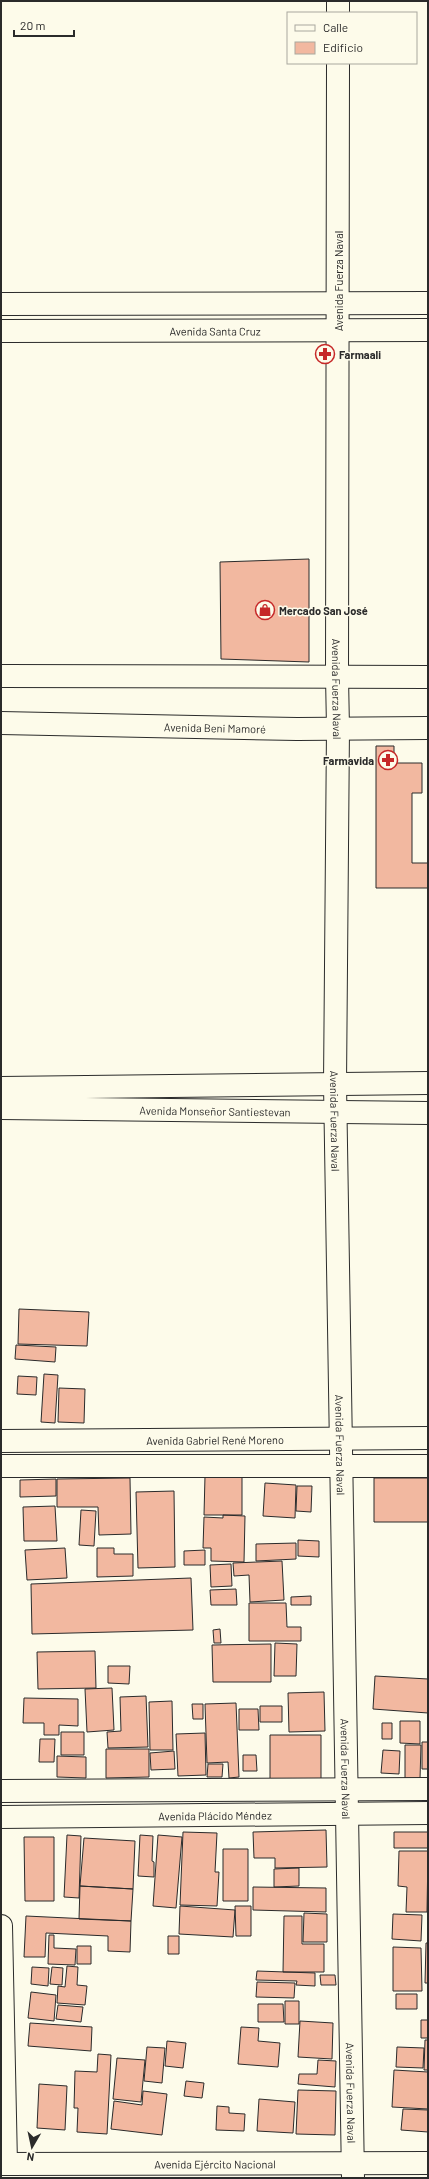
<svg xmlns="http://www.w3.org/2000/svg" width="429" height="2179" font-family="Barlow,sans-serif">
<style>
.building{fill:#f2b8a0;stroke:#2b2b2b}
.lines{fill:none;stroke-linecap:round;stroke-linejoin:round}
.minor-casing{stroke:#2b2b2b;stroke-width:24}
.minor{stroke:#fdfbea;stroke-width:22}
.labels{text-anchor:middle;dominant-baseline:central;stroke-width:3;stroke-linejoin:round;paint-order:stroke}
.street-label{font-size:11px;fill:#2b2b2b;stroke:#fdfbea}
.poi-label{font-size:11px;font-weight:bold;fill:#2b2b2b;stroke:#fdfbea;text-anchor:start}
</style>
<rect width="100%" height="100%" fill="#fdfbea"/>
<!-- building -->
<path class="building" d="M309,559V662L221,659L220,562Z
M376,746H394V763H422V793H412V863H428V888H376Z
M19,1309L89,1312L87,1346L18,1344Z
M16,1345L56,1347L55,1362L15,1359Z
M44,1374L58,1375L55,1423L41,1422Z
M18,1376L37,1377L36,1395L17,1394Z
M59,1388L85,1389L84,1423L58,1422Z
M205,1476H242V1515H204Z
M130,1478L131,1534L99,1535L98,1507H57V1479Z
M374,1478H428V1522H374Z
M56,1479V1496L20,1497V1480Z
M265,1483L296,1485L295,1518L263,1516Z
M297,1486H312L311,1512L296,1511Z
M174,1491L175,1567L138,1568L136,1492Z
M55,1506L57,1541H24L23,1507Z
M81,1510L96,1511L94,1546L79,1545Z
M223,1515L245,1516L244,1562L211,1561V1548H203L204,1517L223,1518Z
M298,1540L319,1541V1557L298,1556Z
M296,1543V1559L256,1561V1544Z
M65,1548L67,1578L27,1580L25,1550Z
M97,1548H114V1554H133V1576L97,1577Z
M205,1550V1565H184V1551Z
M282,1561L284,1600L250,1602L249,1575L234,1576L233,1563Z
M231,1564L232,1586L211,1587L210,1565Z
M191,1578L193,1630L32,1634L31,1584Z
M236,1589L237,1605H211L210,1590Z
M311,1596V1605H291V1597Z
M249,1603H286L287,1627H301V1641H249Z
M220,1629L221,1643H214L213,1630Z
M275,1643L297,1644L296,1676H274Z
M271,1644V1682H213L212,1645Z
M95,1651L96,1688L38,1689L37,1652Z
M108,1666H130L129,1684L108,1683Z
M375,1676L428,1679V1713L373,1709Z
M112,1688L114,1730L87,1732L85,1689Z
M324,1692L325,1731L289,1732L288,1693Z
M146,1696L148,1747L108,1748L107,1732L121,1731L120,1697Z
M24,1698L78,1699V1726L59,1725V1735H44V1723H23Z
M172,1701L173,1750H150L149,1702Z
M236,1703L239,1777L229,1778L228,1762L207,1763L205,1704Z
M192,1704H203V1719H193Z
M260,1706H282V1722H260Z
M239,1709H258L259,1730H239Z
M400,1721H420V1744L400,1743Z
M382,1723H392V1739H382Z
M61,1732H84V1755H61Z
M205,1733L206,1775L178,1776L176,1734Z
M270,1735H321V1782H270Z
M40,1739H55L54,1762H39Z
M422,1742H428V1769H422Z
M405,1745H421L420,1779H405Z
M106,1749H149V1777L106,1778Z
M383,1750L400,1751L399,1774L381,1773Z
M174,1751L175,1769L151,1770L150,1753Z
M243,1755H256L257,1771H243Z
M57,1756L86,1757V1778L57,1777Z
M208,1764H223L222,1777H207Z
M326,1830L327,1867L275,1868V1858H254L253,1832Z
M183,1832L217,1833L215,1872H219L217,1906L180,1905Z
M394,1832H428V1848H394Z
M67,1835L81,1836L79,1898L64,1897Z
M140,1835L153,1836L152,1861L154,1862V1877L138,1876Z
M158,1835L182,1837L176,1908L153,1906Z
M24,1837H54V1901H25Z
M84,1838L135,1841L133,1889L80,1886Z
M223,1849H248V1901H223Z
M399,1851H428L427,1912H406L407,1887L398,1886Z
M299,1868V1886L274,1887V1869Z
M80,1886L133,1889L131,1921L79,1919Z
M253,1887L326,1888V1912L253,1910Z
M180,1906L235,1910L233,1937L179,1934Z
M235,1906H251V1936H236Z
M304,1913L327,1914V1942H303Z
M393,1914L422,1915L421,1941L392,1939Z
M26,1916L131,1921L130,1952L108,1951V1936L46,1933L45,1957H24Z
M284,1916H302V1944H324V1972H283Z
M49,1935H54V1948L76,1949L75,1965L48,1964Z
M168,1936H179V1954H168Z
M426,1943H428V1983H425Z
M77,1946H91V1964H77Z
M393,1947L421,1948L422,1991H393Z
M67,1966L78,1967L77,1985L87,1986L85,2005L57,2003L58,1986L65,1987Z
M32,1967L49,1968L48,1986L31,1984Z
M52,1967L63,1968L62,1985L50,1984Z
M257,1971L315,1973V1986L296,1985L297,1981L256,1980Z
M320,1975H335L336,1985H321Z
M257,1982L295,1983L294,1998L256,1997Z
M31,1992L56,1995L54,2021L28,2018Z
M396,1994H417V2009H396Z
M285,2001H299V2024H285Z
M258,2004H283L284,2022H258Z
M58,2005L83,2007L81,2022L56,2019Z
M421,2020H428V2038H421Z
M300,2021L333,2023L332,2059L298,2057Z
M30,2023L92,2027L91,2051L28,2046Z
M241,2027L259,2028L258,2041L280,2043L278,2067L238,2064Z
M425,2040H428V2070H424Z
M167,2041L186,2043L183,2068L165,2066Z
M147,2047L165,2048L162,2083L144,2081Z
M397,2047L424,2048L423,2068L396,2067Z
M98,2054L111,2055L107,2134L77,2132L78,2108H74L75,2071L97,2072Z
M117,2058L145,2060L141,2102L113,2099Z
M318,2060L336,2061L335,2087L298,2084L299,2074H317Z
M394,2070L428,2072V2109L392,2107Z
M186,2081L204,2083L202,2098L184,2096Z
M39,2084L67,2086L65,2130L37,2128Z
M298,2090L336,2091L335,2135L296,2134Z
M143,2091L167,2094L162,2135L111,2129L114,2101L142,2105Z
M259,2099L295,2102L293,2133L257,2131Z
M217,2106L229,2107V2113L245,2114L244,2131L216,2130Z
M403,2109L428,2110V2132L401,2130Z"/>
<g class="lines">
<defs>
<g id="minor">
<path d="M338,13V1"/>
<path id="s1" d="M338,63L337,677L338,728L335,1084L353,2178"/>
<path d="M1,304L428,303"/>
<path id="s2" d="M1,331L428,330"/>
<path d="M1,676L428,677"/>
<path id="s3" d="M1,723L297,729L428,728"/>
<path d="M1,1088L428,1083"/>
<path id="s4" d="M1,1108L428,1113"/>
<path id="s5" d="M1,1441L428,1438"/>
<path d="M1,1466H428"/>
<path d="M1,1791L428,1789"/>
<path id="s6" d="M1,1817L428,1813"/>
<path d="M1,1926L6,2164"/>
<path id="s7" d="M1,2164L428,2163"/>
</g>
</defs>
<!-- minor casing -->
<use href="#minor" class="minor-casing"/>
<!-- minor -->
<use href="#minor" class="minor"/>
</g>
<!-- icons -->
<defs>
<symbol id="pharmacy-ring" viewBox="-11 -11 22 22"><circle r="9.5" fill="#fdfbea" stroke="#c62828" stroke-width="1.5"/><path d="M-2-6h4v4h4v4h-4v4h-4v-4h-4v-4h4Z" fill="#c62828"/></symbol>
<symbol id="shop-ring" viewBox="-11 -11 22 22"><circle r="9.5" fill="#fdfbea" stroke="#c62828" stroke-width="1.5"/><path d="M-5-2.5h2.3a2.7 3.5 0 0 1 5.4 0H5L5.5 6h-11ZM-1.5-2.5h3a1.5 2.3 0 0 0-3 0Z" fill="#c62828"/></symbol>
</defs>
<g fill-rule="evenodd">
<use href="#pharmacy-ring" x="314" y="343" width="22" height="22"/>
<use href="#shop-ring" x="254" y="599" width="22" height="22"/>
<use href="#pharmacy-ring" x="377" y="749" width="22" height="22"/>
</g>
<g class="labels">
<!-- street labels -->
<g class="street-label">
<text transform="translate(338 281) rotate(-90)">Avenida Fuerza Naval</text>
<text stroke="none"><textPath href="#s2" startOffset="214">Avenida Santa Cruz</textPath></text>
<text stroke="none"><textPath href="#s1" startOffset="626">Avenida Fuerza Naval</textPath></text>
<text stroke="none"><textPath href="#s3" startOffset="214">Avenida Beni Mamoré</textPath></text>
<text stroke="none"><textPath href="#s4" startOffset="214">Avenida Monseñor Santiestevan</textPath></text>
<text stroke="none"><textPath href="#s1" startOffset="1058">Avenida Fuerza Naval</textPath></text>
<text stroke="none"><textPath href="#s5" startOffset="214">Avenida Gabriel René Moreno</textPath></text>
<text stroke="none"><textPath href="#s1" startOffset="1382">Avenida Fuerza Naval</textPath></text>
<text stroke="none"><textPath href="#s1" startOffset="1706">Avenida Fuerza Naval</textPath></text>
<text stroke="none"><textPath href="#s6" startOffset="214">Avenida Plácido Méndez</textPath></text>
<text stroke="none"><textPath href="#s1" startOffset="2030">Avenida Fuerza Naval</textPath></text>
<text stroke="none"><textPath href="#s7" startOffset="214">Avenida Ejército Nacional</textPath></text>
</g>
<!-- poi labels -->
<g class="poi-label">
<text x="339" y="354">Farmaali</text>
<text x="279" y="610">Mercado San José</text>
<text x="374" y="760" text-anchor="end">Farmavida</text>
</g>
</g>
<!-- border -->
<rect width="429" height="2179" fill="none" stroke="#2b2b2b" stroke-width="4"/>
<!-- legend -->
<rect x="287" y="12" width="130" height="52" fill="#fdfbea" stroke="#a9a89e"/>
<rect x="295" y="25" width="20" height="6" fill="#fdfbea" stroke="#a9a89e"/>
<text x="323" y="32" font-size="12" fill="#2b2b2b">Calle</text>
<rect x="295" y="42" width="20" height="12" fill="#f2b8a0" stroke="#a9a89e"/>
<text x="323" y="52" font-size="12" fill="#2b2b2b">Edificio</text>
<!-- north arrow -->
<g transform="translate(32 2147) rotate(189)" stroke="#fdfbea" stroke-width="3" paint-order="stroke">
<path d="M0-3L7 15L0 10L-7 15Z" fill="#2b2b2b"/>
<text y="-6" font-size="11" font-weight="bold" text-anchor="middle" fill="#2b2b2b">N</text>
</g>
<!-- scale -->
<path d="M14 30v6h60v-6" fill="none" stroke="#2b2b2b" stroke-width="2"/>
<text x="20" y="30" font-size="12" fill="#2b2b2b" stroke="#fdfbea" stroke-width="3" paint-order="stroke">20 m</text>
</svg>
